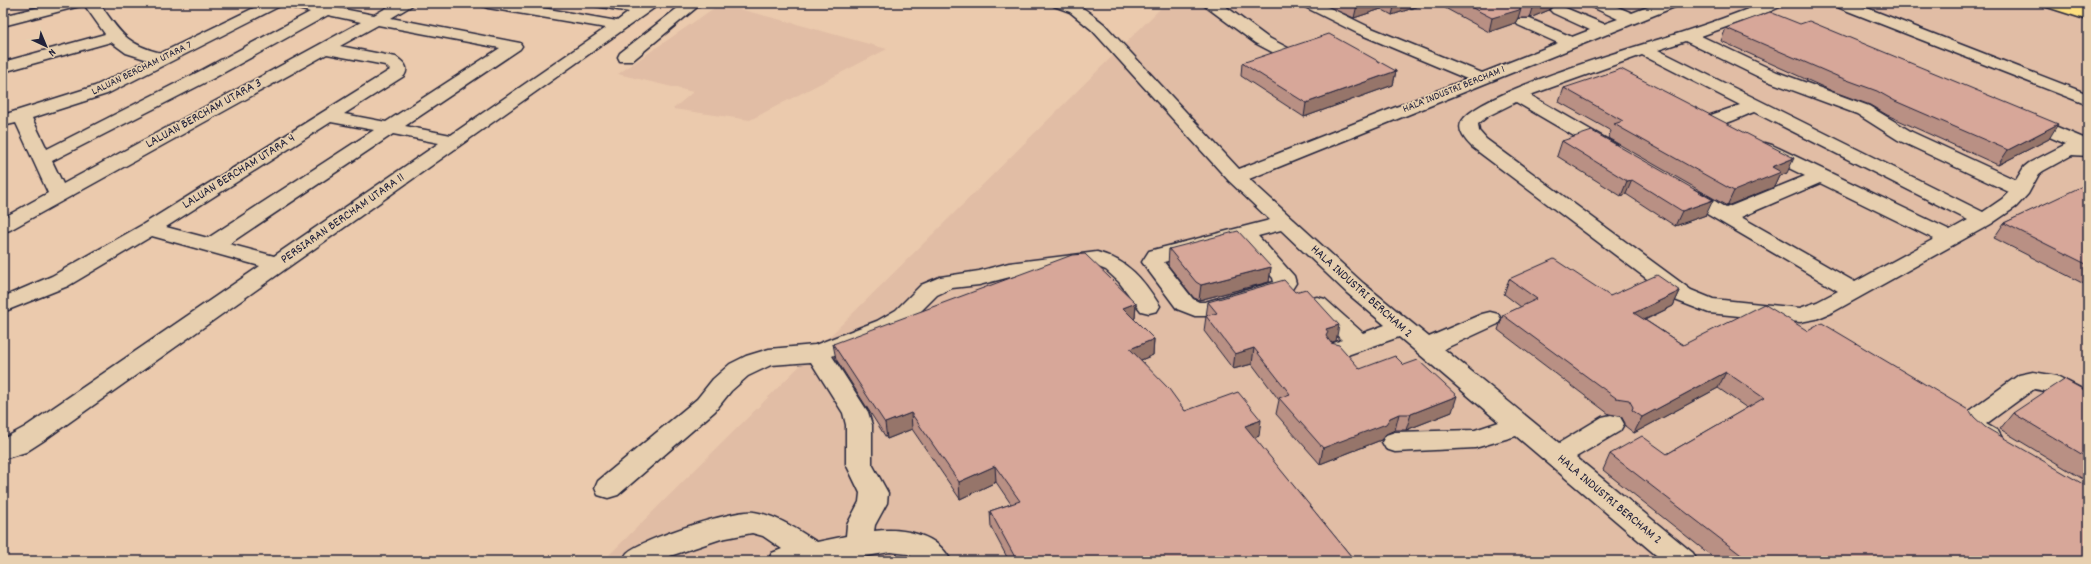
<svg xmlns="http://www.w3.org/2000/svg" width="2091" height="564" font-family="Dekko,sans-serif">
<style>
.built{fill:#e1bda5}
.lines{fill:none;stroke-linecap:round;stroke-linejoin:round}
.minor-casing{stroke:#22223b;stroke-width:3}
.major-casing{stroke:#22223b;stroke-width:3}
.minor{fill:#e7cfaf;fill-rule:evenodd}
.major{fill:#fedf80;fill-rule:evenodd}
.wall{fill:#b99084;stroke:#22223b}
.shaded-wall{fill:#96756b;stroke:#22223b}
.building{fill:#d7a799;stroke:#22223b}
.labels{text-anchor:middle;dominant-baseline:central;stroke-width:3.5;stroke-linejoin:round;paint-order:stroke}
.far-street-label{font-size:11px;fill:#22223b;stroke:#e7cfaf}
.street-label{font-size:13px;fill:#22223b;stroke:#e7cfaf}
</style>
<rect width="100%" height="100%" fill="#ebcaad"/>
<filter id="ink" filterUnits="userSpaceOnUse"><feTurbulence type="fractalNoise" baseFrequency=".025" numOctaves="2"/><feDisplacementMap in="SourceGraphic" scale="8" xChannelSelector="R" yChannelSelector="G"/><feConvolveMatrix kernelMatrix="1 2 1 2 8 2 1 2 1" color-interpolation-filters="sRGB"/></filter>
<g filter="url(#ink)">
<!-- built -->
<path class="built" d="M1166,3H2088V561H603Z
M720,4L793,23L887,49L750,120L673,109L693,92L618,74Z"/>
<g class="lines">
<defs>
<path id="minor" d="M56,3H83L80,6L3,26V16Z
M83,3H99C120,32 125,44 161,53L264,3L336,4L338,8L374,15L395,3H414L411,6L391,18L520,43L522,46L520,49L405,126L451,135L606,28L488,8L483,6L480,3H514L617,21L629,12L596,6L593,3L640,5L643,3H661L43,441L26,452L3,459V439L25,427L260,266L152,236L68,286L3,312V297L52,276L142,225L390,70L385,65L327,54L10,230L3,232V218L48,193L16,123L3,126V115L95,86L148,60L126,53L111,42L3,72V62L105,34ZM282,5L310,12L202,70L47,149L32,118L107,94ZM328,15L361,22L63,184L52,161L214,78ZM378,25L500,48L386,122L344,114L404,76C410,67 403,62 396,57L340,46ZM331,122L374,130L208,238L166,227ZM393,134L439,143L274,256L229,244Z
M684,3H702L632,61H620L618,57L620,53Z
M1051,3C1081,3 1081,6 1104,24L1239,169L1467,79L1357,33L1303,6L1300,3H1320L1369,27L1482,73L1558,43L1518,25L1516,22L1518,19H1530L1572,37L1590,30L1553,13L1550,10L1553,7H1563L1604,24L1618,19L1590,6L1587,3H1608L1632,13L1658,3H1680L1677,6L1249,179L1363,283L1429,337L1482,314L1490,312L1498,314L1501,319L1498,324L1444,349L1559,443L1602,417L1611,415L1620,417L1624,424L1620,431L1576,457L1693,553L1697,561H1663L1516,436L1475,448L1395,452L1386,449L1382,442L1386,435L1395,432L1475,430L1499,422L1399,337L1336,359L1328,357L1324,351L1328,345L1342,340L1309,309L1306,304L1309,299L1317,297L1325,299L1363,333L1385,325L1347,293L1281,230L1258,236L1294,276L1296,283L1291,291L1206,316H1195L1177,309L1142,262L1149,251L1270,220L1229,181L1092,30L1070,12L1054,6ZM1239,241L1273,278L1274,282L1205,302H1199L1193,299L1164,262Z
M1201,3H1221L1267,37L1290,49L1292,52L1290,55H1278L1255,43Z
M1763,3H1785L1782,6L1771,11L1701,36L1777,72L1869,106L1912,132L2016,180L2024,167L2029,163L2066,144L2019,124L2016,120L2019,116L2025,115L2031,116L2088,140V156L2072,155L2043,171L2039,174L2028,194L2016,207L1991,224L1833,312L1816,319L1800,322L1709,313L1675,300L1472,147C1466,141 1456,130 1462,121C1479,92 1641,45 1680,33C1708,24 1736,14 1763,3ZM1685,41L1765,80L1857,114L1898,140L2009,192L2002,199L1983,212L1658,50ZM1642,55L1740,105L1705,117L1702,121L1705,125C1720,129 1740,117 1754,112L1968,220L1950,230L1772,145L1765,143L1758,145L1756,149L1758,153L1805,176L1726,208C1712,200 1694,185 1678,189L1675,193L1678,197L1838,291L1817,302L1800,308L1713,299L1691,290L1486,139L1479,131L1478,124L1488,116L1516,102L1603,153L1610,155L1617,153L1619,149L1617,145L1530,95ZM1820,183L1934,239L1855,282L1741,217Z
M1832,3H1854L2088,94V105L1835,6Z
M1097,252C1129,261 1143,279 1160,306L1157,311L1149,313L1141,311L1119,282L1106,270L1096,266L1010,277L979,285L952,288L937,295L912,320L893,331L832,356L868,412L872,425V464L888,493L887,503L875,525L874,531C903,527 938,534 951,561H918L908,554L890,552L839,561H768L772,553L782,549L763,536L752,533L721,539L670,556L662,561H623C624,559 625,555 627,553C639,540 737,508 754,512C778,516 796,529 817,542L846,536L847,525L859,502L860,493L846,464V425L843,413L811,362L771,365L748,376L731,391L715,411L618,495L608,498L598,495L595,488L598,481L697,399L713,379L730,364L746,356L769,349L815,345L877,321L896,310L921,285L940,277L979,271L1009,263Z
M2033,372L2057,376L2088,392V412C2069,406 2054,391 2034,389L1986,424L1998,431L2002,438L1998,445C1978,451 1967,438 1959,421L1963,415L2019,375Z"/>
<path id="major" d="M2041,3H2065L2088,10V20L2044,6Z"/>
</defs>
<!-- minor casing -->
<use href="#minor" class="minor-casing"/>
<!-- major casing -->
<use href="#major" class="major-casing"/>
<!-- minor -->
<use href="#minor" class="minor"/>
<!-- major -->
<use href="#major" class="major"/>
</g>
<!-- wall -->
<path class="wall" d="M1320,3H1428L1392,15L1381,9L1354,18Z
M1436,3H1566L1553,6L1549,10L1530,18H1518L1515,23L1489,32Z
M1726,28L2049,139L1998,165L1887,115L1870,105L1832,91L1721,41Z
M1242,63L1396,71L1393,85L1304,117L1241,76Z
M1564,88L1787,173L1779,176L1774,187L1727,206L1608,138L1611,131L1559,102Z
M1562,141L1706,215L1675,226L1626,194L1621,196L1557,156Z
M2088,185V286L1994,238L2004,223Z
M1169,249L1271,267L1269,282L1199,300L1194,298L1168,265Z
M1509,279L1610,296L1680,291L1673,306L1645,320L1683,345L1808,331L1974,417L2088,561H1718L1603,470L1610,454H1667L1747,408L1718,388L1634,433L1625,426V423L1621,416L1609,414L1498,330L1503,315L1521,307L1504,294Z
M1208,302L1336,341L1331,342L1360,369L1452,412L1406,430H1395L1386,434L1381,440L1320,464L1276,414L1279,400L1252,364L1233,369L1204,331Z
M1136,303L1135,318L1134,319L1154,339L1153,355L1141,360L1185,411L1259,436L1254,438L1355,561H1009L991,527L990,511L1011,504L996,482L960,499L912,429L887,439L836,359L833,344Z
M2088,392V482L2000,429L2013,413Z"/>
<!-- shaded-wall -->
<path class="shaded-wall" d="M1363,3H1382L1381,9L1354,18L1357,5Z
M1395,3H1428L1392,15Z
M1538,3H1566L1553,6L1549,10L1530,18L1534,5Z
M1522,5L1518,18L1515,23L1489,32L1492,18Z
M1396,71L1393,85L1304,117L1306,103Z
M2058,124L2049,139L1998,165L2008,150Z
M1794,158L1787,173L1779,176L1774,187L1727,206L1734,191L1772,167Z
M1632,180L1626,194L1621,196L1627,181Z
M1713,200L1706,215L1675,226L1682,211Z
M1271,267L1269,282L1199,300L1201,285Z
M1680,291L1673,306L1627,328L1634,313Z
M1136,303L1135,318L1122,324L1123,308Z
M1339,325L1336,341L1325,344L1326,329Z
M1154,339L1153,355L1129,365L1130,349Z
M1254,348L1252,364L1233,369L1235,354Z
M1726,372L1718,388L1634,433L1642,417Z
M1457,396L1452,412L1406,430L1411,414Z
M911,413L912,429L887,439L885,423Z
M1399,414L1395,430L1386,434L1381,440L1320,464L1323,448L1390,418Z
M1261,420L1259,436L1242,442L1245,426Z
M995,466L996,482L960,499L959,482Z"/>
<!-- building -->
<path class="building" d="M1352,3H1363L1357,5Z
M1463,3H1538L1534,5H1522L1519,10L1492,18Z
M1770,12L1800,24L1809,21L2058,124L2008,150L1895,101L1877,91L1839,77L1726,28Z
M1329,34L1396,71L1306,103L1242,63Z
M1621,69L1794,158L1772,167L1781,172L1734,191L1614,124L1623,121L1564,88Z
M1592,131L1713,200L1682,211L1632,180L1627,181L1562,141Z
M2087,184L2088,185V265L2004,223Z
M1238,231L1271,267L1201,285L1196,282L1169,249Z
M1085,254L1136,303L1123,308L1154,339L1130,349L1169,389L1185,411L1238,392L1261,420L1245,426L1355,561H1017L990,511L1020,501L995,466L959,482L911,413L885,423L833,344L1072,255Z
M1554,259L1610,296L1657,275L1680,291L1634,313L1683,345L1764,304L1808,331L1822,323L1970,411L1974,417L1985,427L2088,487V561H1749L1610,454L1642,436L1667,454L1764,398L1726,372L1642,417L1632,410L1633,407L1629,400L1616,398L1503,315L1537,299L1509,279Z
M1284,280L1295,292L1306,289L1339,325L1326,329L1328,332L1326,336L1331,343L1339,345L1360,369L1395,356L1404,365L1418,360L1457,396L1411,414H1399L1390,418L1386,424L1323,448L1279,398L1290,394L1254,348L1235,354L1206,316L1217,313L1208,302Z
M2064,379L2088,392V458L2013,413Z"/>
</g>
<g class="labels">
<!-- far-street labels -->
<g class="far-street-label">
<text transform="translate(142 69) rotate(-26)">LALUAN BERCHAM UTARA 7</text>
<text transform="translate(1454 90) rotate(-22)">HALA INDUSTRI BERCHAM 1</text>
</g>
<!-- street labels -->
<g class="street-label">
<text transform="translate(204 114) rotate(-29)">LALUAN BERCHAM UTARA 3</text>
<text transform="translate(239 172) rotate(-32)">LALUAN BERCHAM UTARA 4</text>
<text transform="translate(343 219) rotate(-35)">PERSIARAN BERCHAM UTARA 11</text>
<text transform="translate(1361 292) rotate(42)">HALA INDUSTRI BERCHAM 2</text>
<text transform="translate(1609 500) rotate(40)">HALA INDUSTRI BERCHAM 2</text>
</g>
</g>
<!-- margin -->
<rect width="2091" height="564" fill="none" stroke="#e7cfaf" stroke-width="16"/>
<rect x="8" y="8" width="2075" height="548" fill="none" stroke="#22223b" stroke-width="1.5" filter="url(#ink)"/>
<!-- north arrow -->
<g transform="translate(46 46) rotate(136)" stroke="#e7cfaf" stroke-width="3" paint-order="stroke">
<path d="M0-3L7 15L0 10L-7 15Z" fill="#22223b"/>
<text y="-6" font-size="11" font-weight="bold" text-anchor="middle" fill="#22223b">N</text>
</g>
</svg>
